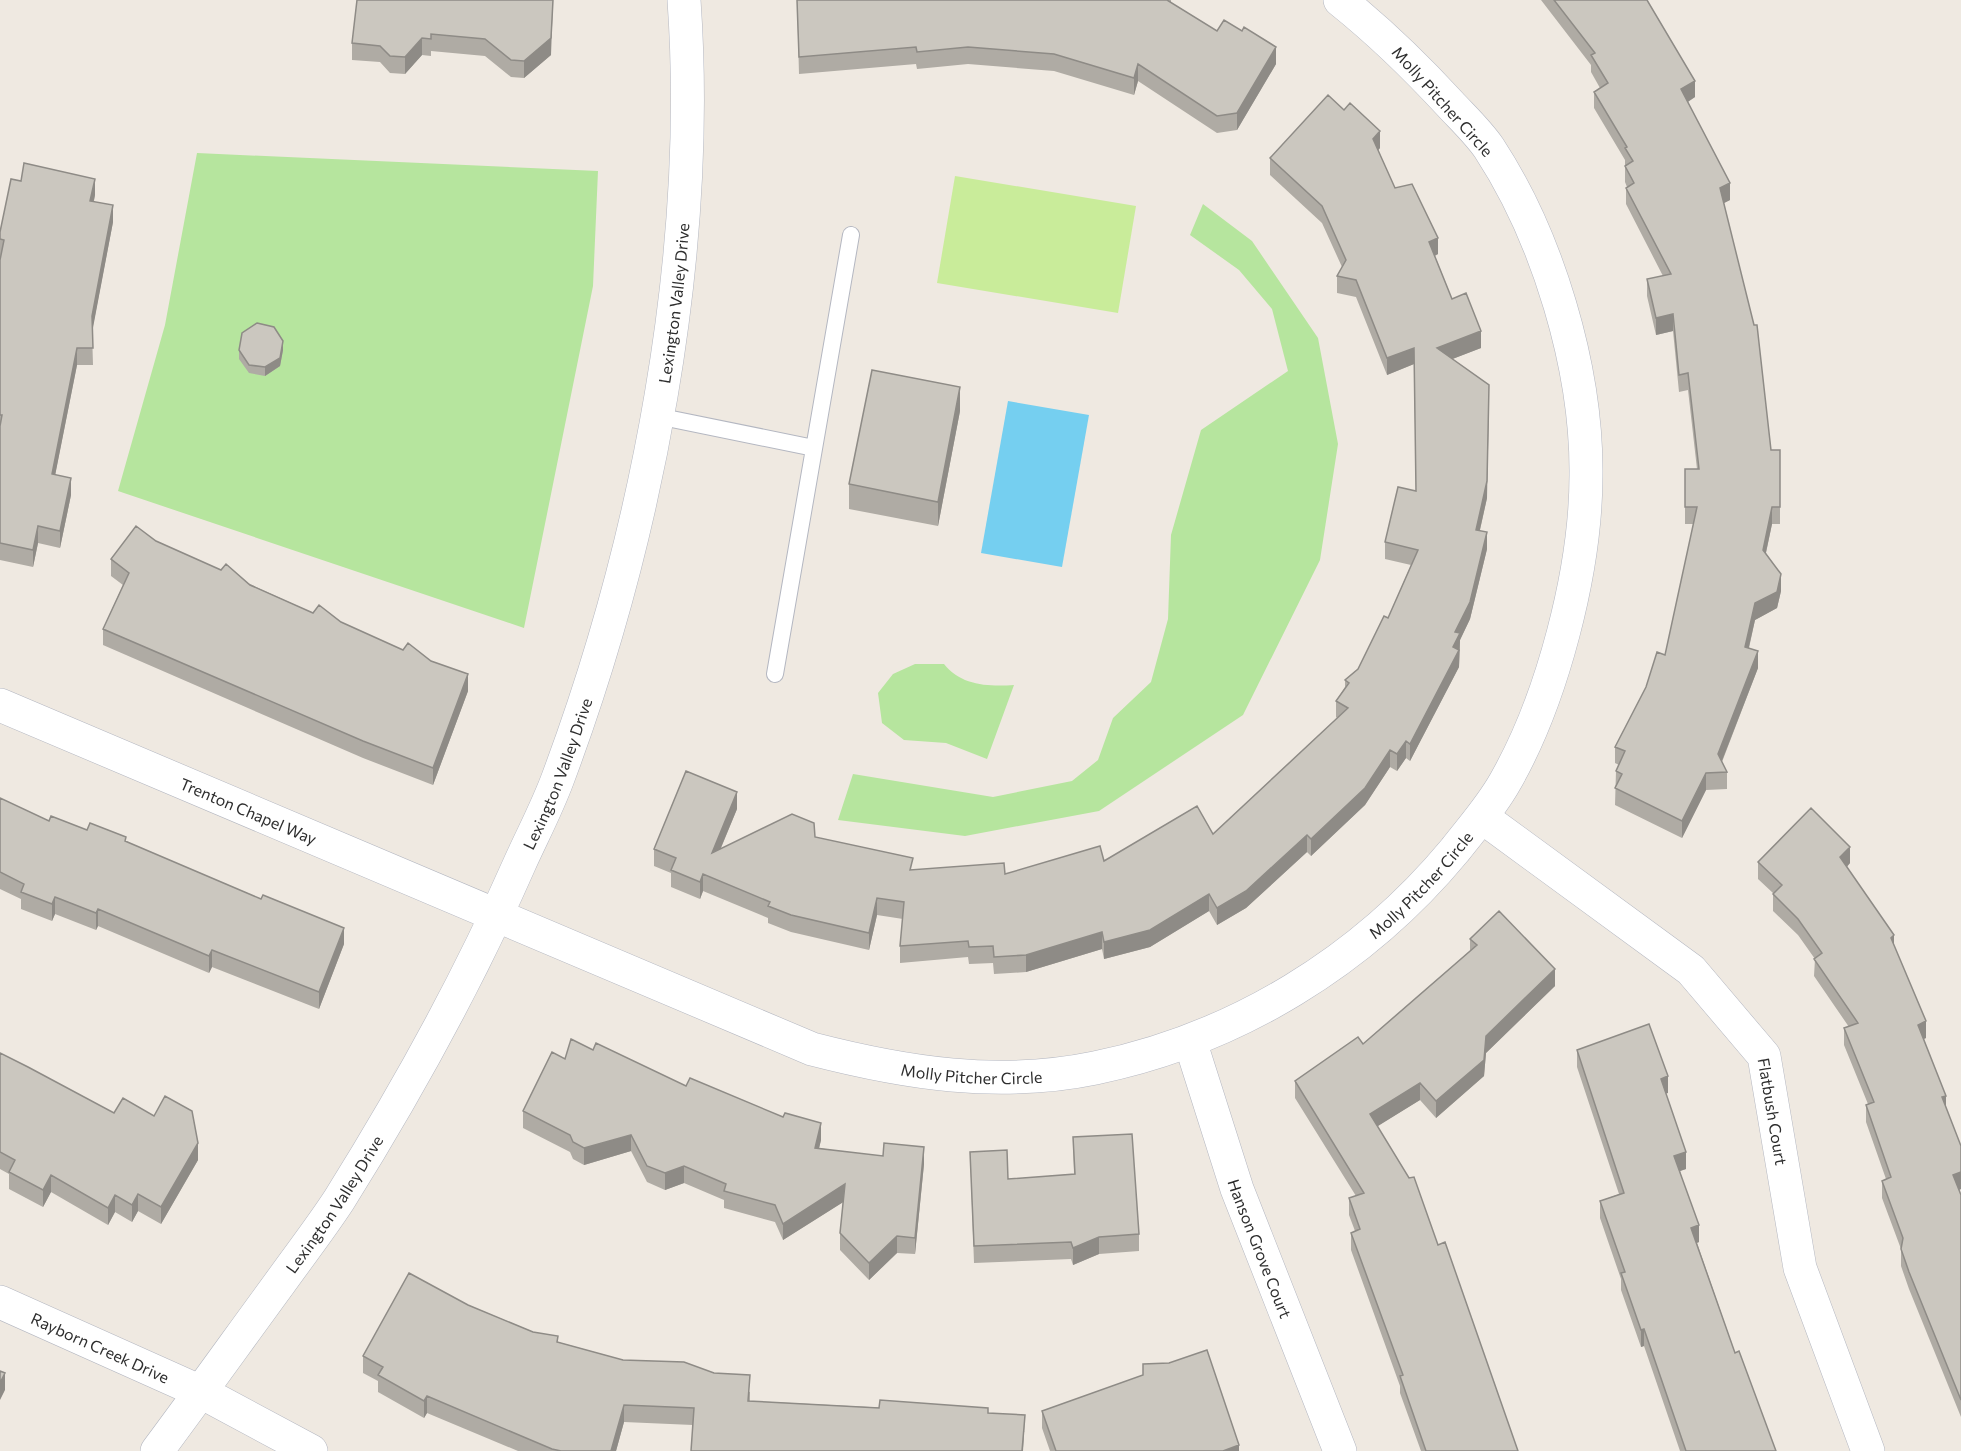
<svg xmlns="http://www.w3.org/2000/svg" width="1961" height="1451" font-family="Commissioner,sans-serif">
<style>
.green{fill:#b6e59e}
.pitch{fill:#c9ec9a}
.water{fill:#75cff0}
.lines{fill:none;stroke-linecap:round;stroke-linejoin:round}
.lane-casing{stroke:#b4b7c1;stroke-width:18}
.street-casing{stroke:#b4b7c1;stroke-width:34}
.secondary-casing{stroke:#b4b7c1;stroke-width:34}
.lane{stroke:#fff;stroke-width:16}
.street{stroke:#fff;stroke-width:33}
.secondary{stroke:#fff;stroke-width:33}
.wall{fill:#afaba4}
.shaded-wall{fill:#8e8b86}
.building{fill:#cbc7bf;stroke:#8e8b86;stroke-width:1.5}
.labels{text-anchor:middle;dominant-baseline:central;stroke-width:5;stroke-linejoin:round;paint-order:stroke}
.street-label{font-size:16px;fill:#2e2e2e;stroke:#fff}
</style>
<rect width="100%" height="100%" fill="#efe9e1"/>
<!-- green -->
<path class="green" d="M197,153L598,171L593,286L524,628L118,491L165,325Z
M1203,204L1252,241L1318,338L1338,444L1320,560L1243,715L1099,811L965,836L838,820L853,774L993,797L1072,781L1098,760L1113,718L1151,682L1168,619L1171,535L1201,430L1288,371L1272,309L1239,270L1190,235Z
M915,664H944C960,685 988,687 1014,685L987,759L946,743L904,740L882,723L878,693L893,674Z"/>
<!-- pitch -->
<path class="pitch" d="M955,176L1136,206L1118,313L937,283Z"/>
<!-- water -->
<path class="water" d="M1008,401L1089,415L1062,567L981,553Z"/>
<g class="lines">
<defs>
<path id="lane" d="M657,416L814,448
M775,674L851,235"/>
<g id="street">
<path id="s1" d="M0,705L812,1049C905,1073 998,1088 1095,1068C1236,1039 1363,961 1455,850C1472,828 1491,807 1505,782C1552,700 1586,571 1586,475C1587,368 1548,238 1489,148C1478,132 1463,118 1450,104C1415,66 1380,32 1340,0"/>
<path id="s2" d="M1482,817L1691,970L1764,1056L1800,1268L1868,1451"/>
<path id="s3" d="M1190,1041L1237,1189L1340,1451"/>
<path id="s4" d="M0,1302L201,1392L311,1451"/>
</g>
<g id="secondary">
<path id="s5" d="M157,1451C198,1396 238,1340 279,1284C299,1256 320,1229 339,1200C406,1093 468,981 519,865C532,836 547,808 558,778C647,540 702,255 684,0"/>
</g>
</defs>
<!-- lane casing -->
<use href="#lane" class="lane-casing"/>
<!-- street casing -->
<use href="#street" class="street-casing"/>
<!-- secondary casing -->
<use href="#secondary" class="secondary-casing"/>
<!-- lane -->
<use href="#lane" class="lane"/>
<!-- street -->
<use href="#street" class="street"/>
<!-- secondary -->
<use href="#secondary" class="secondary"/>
</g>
<!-- wall -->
<path class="wall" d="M357,0L551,55L524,78L511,77L485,56L431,51V56L422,55L405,74L390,73L380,62L352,60V43Z
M797,0H1171V3L1217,31L1276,64L1237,130L1217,133L1138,81L1134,95L1054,71L968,64L917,69L916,64L799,74Z
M1541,0H1647L1695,97L1688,102L1730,200L1724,203L1771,450H1780V524H1772L1766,553L1781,591L1777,608L1755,620L1749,648L1758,668L1722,762L1727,772V789L1706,790L1682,838L1615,805L1616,771L1619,765L1615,763V747L1665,655L1694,524H1685V469H1697L1688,390L1679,392L1673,331L1656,335L1647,296V279L1663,276L1626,204V188L1627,187L1625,182V160L1594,108V92L1600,88L1591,72V65Z
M1380,148L1378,150L1395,188L1438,254L1435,256L1452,299L1481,348L1452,359L1487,498L1480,530L1487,549L1470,619L1460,640L1459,667L1410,761L1406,758L1397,771L1390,767L1365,805L1311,856L1307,852L1246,908L1217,925L1209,911L1150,947L1104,959L1102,949L1026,972L994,974L993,963L969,964L968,957L900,963V946L903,919L877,915L869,950L791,932L768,923V918L703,891L700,899L671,887V873L654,866V849L737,809L721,848L815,837L913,870L1005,874L1104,861L1213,834L1337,718L1336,717V701L1345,687V680L1358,669L1388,618L1411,565L1385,559V542L1416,491L1414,364L1387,375L1356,297L1337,293V276L1342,267L1322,223L1270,175V158Z
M95,195L94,201L113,222L92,331L93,365H77L55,475L71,495L60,548L38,543L33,567L0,560V260L1,256H0V232Z
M239,350H283L280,366L265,376L249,373L239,359Z
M960,411L938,526L849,509V484Z
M156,541L313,613L341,622L468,691L433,785L363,758L103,645V629L123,585L111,576V559Z
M0,798L49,821L87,830L126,841L344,944L319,1009L212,967L209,973L98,926L96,930L55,914L52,921L21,909V899L0,889Z
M1758,862L1850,863L1847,867L1894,946L1926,1038L1924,1039L1946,1109L1961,1189L1959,1190L1961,1195V1417L1909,1289L1901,1266V1249L1882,1198V1181L1886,1179L1866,1122V1105L1868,1104L1844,1045V1028L1849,1027L1814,976L1815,959L1798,935L1773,911V893L1758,879Z
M1470,939L1555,986L1486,1053L1484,1076L1436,1118L1420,1100L1377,1126L1438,1245L1518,1451H1421L1400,1393V1386L1351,1250V1233L1355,1231L1349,1215V1198L1356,1196L1295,1098V1081L1363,1044L1470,951Z
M593,1050L821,1140L819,1148L924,1164L915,1254L897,1253L869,1280L840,1250V1233L843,1202L783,1240L775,1222L724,1208V1200L684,1183L665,1190L647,1182L631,1151L584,1165L573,1159L570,1152L523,1128V1111L565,1059Z
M1577,1050L1668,1093H1666L1686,1169L1680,1171L1699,1242L1697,1243L1735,1353L1776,1451H1680L1644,1346L1641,1347L1621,1290V1279L1600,1218V1201L1619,1194L1577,1067Z
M0,1053L198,1160L161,1224L138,1211L132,1222L115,1212L108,1225L51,1192L43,1207L9,1189V1174L0,1169Z
M1073,1137L1139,1234V1251L1099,1254L1073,1265L1071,1259L974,1263L970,1152L1008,1179L1074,1174Z
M468,1305L558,1342L623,1360L750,1392V1401L988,1413L1025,1432L693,1425L624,1422L616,1451H518L427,1413L424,1418L378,1392V1381L363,1373V1356Z
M1143,1364L1239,1451H1050L1042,1428V1411L1143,1375Z"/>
<!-- shaded-wall -->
<path class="shaded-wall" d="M553,0L551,55L524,78V61Z
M422,38V55L405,74V57Z
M1276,47V64L1237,130V113Z
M1138,64V81L1134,95V78Z
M1695,81V97L1681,106V89Z
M1380,131V148L1373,156V139Z
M95,179V195L90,217V201Z
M1730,183V200L1720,205V188Z
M113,205V222L92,333V316Z
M1438,238V254L1429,258V242Z
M1673,314V331L1656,335V318Z
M1481,331V348L1437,365V348Z
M283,341V350L280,366L265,376V367Z
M77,348V365L52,491V474Z
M1414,348V364L1387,375V358Z
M960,387V411L938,526V502Z
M1489,402L1487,498L1476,547V530Z
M71,478V495L60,548V531Z
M1772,507V524L1763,566V550Z
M38,526V543L33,567V550Z
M1487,532V549L1470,619L1460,640L1459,667L1410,761V744L1455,632Z
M1781,574V591L1777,608L1755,620L1745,664V647L1755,603Z
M1758,651V668L1718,771V754Z
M468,674V691L433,785V768Z
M1406,741V758L1397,771V754Z
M1390,750V767L1365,805L1311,856V839Z
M1706,773V790L1682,838V821Z
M737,792V809L712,869V853Z
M1307,835V852L1246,908L1217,925V908Z
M1850,847V863L1840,874V857Z
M703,874V891L700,899V882Z
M1209,894V911L1150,947L1104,959V942Z
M55,897V914L52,921V904Z
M877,898V915L869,950V933Z
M98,909V926L96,930V913Z
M344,928V944L319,1009V992Z
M1102,932V949L1026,972V955Z
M1894,935V952L1891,938Z
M212,950V967L209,973V956Z
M1555,969V986L1486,1053L1484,1076L1436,1118V1101L1486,1036Z
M1926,1021V1038L1918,1041V1025Z
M1668,1076V1093L1661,1095V1079Z
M1420,1083V1100L1370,1131V1114Z
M1946,1096V1112L1942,1097Z
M821,1123V1140L815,1165V1148Z
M631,1135V1151L584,1165V1148Z
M198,1143V1160L161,1224V1207Z
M924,1147V1164L915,1254V1238Z
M1686,1152V1169L1674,1173V1156Z
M684,1166V1183L665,1190V1173Z
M1961,1172V1189L1953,1192V1175Z
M51,1175V1192L43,1207V1190Z
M845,1184V1201L783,1240V1224Z
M138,1194V1211L132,1222V1205Z
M115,1195V1212L108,1225V1208Z
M1699,1225V1242L1691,1245V1228Z
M897,1236V1253L869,1280V1263Z
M1099,1237V1254L1073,1265V1248Z
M1644,1329V1346L1641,1347V1330Z
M5,1373V1390L0,1400V1383Z
M427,1396V1413L424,1418V1401Z
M624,1405V1422L616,1451H611Z
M1025,1415L1023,1451H1022Z
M1239,1445V1451H1223Z"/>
<!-- building -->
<path class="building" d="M357,0H553L551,38L524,61L511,60L485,39L431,34V39L422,38L405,57L390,56L380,46L352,43Z
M797,0H1167L1217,31L1224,20L1242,31L1244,27L1276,47L1237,113L1217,116L1138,64L1134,78L1054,54L968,47L917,52L916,47L799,57Z
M1554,0H1647L1695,81L1681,89L1730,183L1720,188L1754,325H1757L1771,450H1780V507H1772L1763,550L1781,574L1777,592L1755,603L1745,647L1758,651L1718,754L1727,772L1706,773L1682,821L1615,788L1622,774L1616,771L1625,751L1615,747L1646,687L1657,652L1665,655L1697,507H1685V469H1699L1688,373L1679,375L1673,314L1656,318L1647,279L1671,274L1626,188L1634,183L1625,166L1633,161L1625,148L1627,147L1594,92L1608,83L1591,55L1595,53Z
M1328,95L1344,110L1350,103L1380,131L1373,139L1395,188L1412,184L1438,238L1429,242L1452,299L1466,293L1481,331L1437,348L1489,385L1487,481L1476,530L1487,532L1470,602L1455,632L1460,633L1453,647L1459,650L1410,744L1406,741L1397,754L1390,750L1365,788L1311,839L1307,835L1246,891L1217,908L1209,894L1150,930L1104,942L1102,932L1026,955L994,957L993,946L969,947L968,941L900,946L904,902L877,898L869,933L791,915L768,906L770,902L703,874L700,882L671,870L676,858L654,849L686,771L737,792L712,853L792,814L814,823L815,837L913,858L910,870L1004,863L1005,874L1100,846L1104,861L1197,806L1213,834L1348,708L1336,701L1349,683L1345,680L1358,669L1384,616L1388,618L1418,550L1385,542L1398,487L1416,491L1414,348L1387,358L1356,280L1337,276L1346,260L1322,206L1270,158Z
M24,163L95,179L90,201L113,205L92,316L93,348H77L52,474L71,478L60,531L38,526L33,550L0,543V426L2,415H0V260L4,240L0,239V232L11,179L21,181Z
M257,323L274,327L283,341L280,358L265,367L249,365L239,350L242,333Z
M872,370L960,387L938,502L849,484Z
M136,526L156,541L221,570L226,564L250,585L313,613L319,605L341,622L403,650L408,643L431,661L468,674L433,768L363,741L103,629L129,573L111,559Z
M0,798L49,821L51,816L87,830L90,823L126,837L125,841L261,899L263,895L344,928L319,992L212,950L209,956L98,909L96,913L55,897L52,904L21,892L24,884L0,872Z
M1811,808L1850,847L1840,857L1894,935L1891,938L1926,1021L1918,1025L1946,1096L1942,1097L1961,1146V1172L1953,1175L1961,1195V1400L1909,1272L1901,1249L1903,1238L1882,1181L1891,1177L1866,1105L1874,1102L1844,1028L1858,1023L1814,959L1822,953L1798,919L1773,894L1782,885L1758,862Z
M1499,911L1555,969L1486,1036L1484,1060L1436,1101L1420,1083L1370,1114L1409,1178L1414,1177L1438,1245L1445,1242L1518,1451H1426L1400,1376L1403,1375L1351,1233L1360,1229L1349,1198L1364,1193L1295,1081L1358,1037L1363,1044L1477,945L1470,939Z
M1649,1024L1668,1076L1661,1079L1686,1152L1674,1156L1699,1225L1691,1228L1735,1353L1739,1351L1776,1451H1686L1644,1329L1641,1330L1621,1273L1625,1272L1600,1201L1624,1193L1577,1050Z
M571,1039L593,1050L596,1043L686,1086L690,1078L783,1117L785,1113L821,1123L815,1148L883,1156L884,1143L924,1147L915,1238L897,1236L869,1263L840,1233L845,1184L783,1224L775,1205L724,1191L726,1184L684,1166L665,1173L647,1166L631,1135L584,1148L573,1142L570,1135L523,1111L552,1052L565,1059Z
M0,1053L28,1067L114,1113L123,1098L154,1116L165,1096L192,1111L198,1143L161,1207L138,1194L132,1205L115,1195L108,1208L51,1175L43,1190L9,1172L15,1160L0,1152Z
M1132,1134L1139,1234L1099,1237L1073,1248L1071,1242L974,1246L970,1152L1007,1150L1008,1179L1075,1174L1073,1137Z
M409,1273L468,1305L533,1332L558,1336L557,1342L623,1360L684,1362L714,1373L750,1375L748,1401L879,1408L880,1400L988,1408V1413L1025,1415L1022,1451H691L694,1408L624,1405L611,1451H561L552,1449L427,1396L424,1401L378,1375L383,1367L363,1356Z
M1207,1350L1239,1445L1223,1451H1056L1042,1411L1143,1375V1364L1169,1363Z
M0,1371L5,1373L0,1383Z"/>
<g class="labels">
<!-- street labels -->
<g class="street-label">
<text transform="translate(1443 101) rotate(48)">Molly Pitcher Circle</text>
<text stroke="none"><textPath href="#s5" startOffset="1276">Lexington Valley Drive</textPath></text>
<text stroke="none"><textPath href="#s5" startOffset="790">Lexington Valley Drive</textPath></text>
<text stroke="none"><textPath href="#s1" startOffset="270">Trenton Chapel Way</textPath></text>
<text stroke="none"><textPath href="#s1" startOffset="1548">Molly Pitcher Circle</textPath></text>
<text stroke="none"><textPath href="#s1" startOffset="1044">Molly Pitcher Circle</textPath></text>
<text stroke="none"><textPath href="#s2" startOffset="428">Flatbush Court</textPath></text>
<text stroke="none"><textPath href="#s5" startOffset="304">Lexington Valley Drive</textPath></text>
<text stroke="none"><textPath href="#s3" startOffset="219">Hanson Grove Court</textPath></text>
<text stroke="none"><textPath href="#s4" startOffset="110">Rayborn Creek Drive</textPath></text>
</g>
</g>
</svg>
